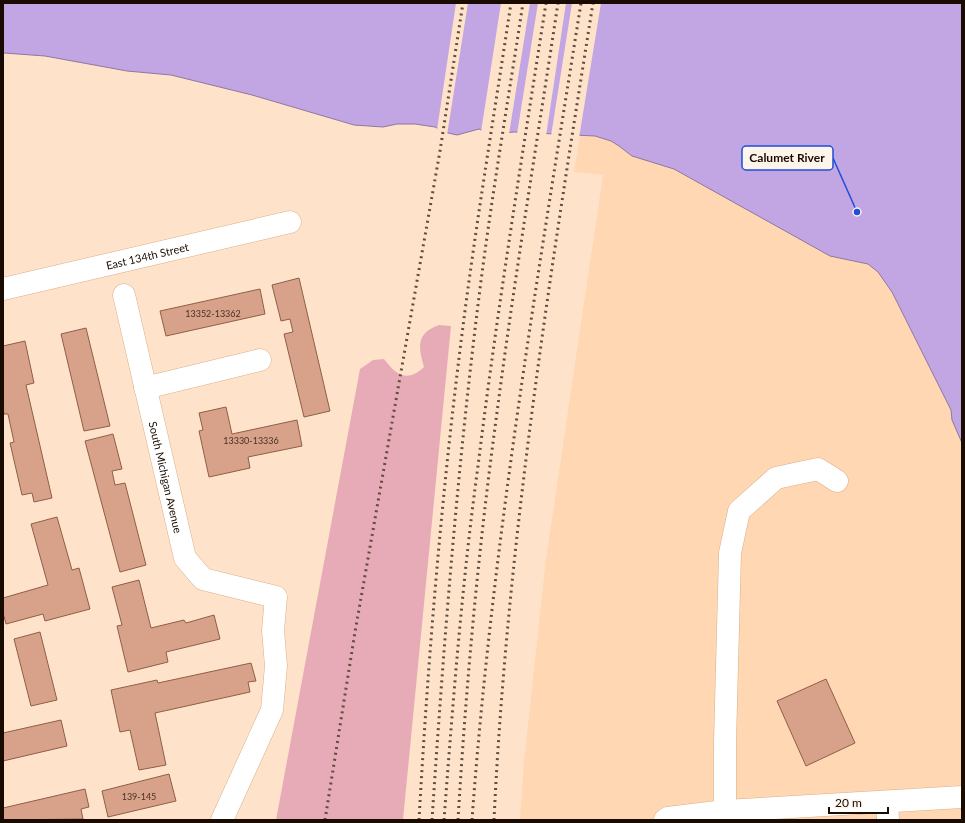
<svg xmlns="http://www.w3.org/2000/svg" width="965" height="823" font-family="Lato,sans-serif">
<style>
.built{fill:#ffd7b2}
.green{fill:#e7abb7}
.water{fill:#c2a5e3;stroke:#8f779f}
.pier{fill:#fee3ca}
.building{fill:#d8a28a;stroke:#8f5e47}
.lines{fill:none;stroke-linecap:round;stroke-linejoin:round}
.minor-casing{stroke:#d9af87;stroke-width:23}
.minor{stroke:#fff;stroke-width:22}
.rail{stroke:#604e3f;stroke-width:3;stroke-dasharray:2 4;stroke-linecap:butt}
.labels{text-anchor:middle;dominant-baseline:central;stroke-width:4;stroke-linejoin:round;paint-order:stroke}
.number-label{font-size:9px;fill:#493122}
.street-label{font-size:11px;fill:#190b00;stroke:#fdf4ec}
.leader{fill:none;stroke:#1d4ed8;stroke-width:1.5}
.callout-dot{fill:#1d4ed8;stroke:#fdf4ec;stroke-width:1.5}
.callout{fill:#fdf4ec;stroke:#1d4ed8;stroke-width:1.5}
.callout-label{font-size:12px;text-anchor:middle;font-weight:bold;fill:#190b00}
</style>
<rect width="100%" height="100%" fill="#fee3ca"/>
<!-- built -->
<path class="built" d="M580,136H595L611,141L619,146L632,156L674,169L851,261L868,264L878,272L892,292L952,410V420L962,443V820H520L524,761L546,559L603,175L574,172Z"/>
<!-- green -->
<path class="green" d="M439,325L451,326L403,820H276L360,369L373,360L384,359C396,375 407,383 424,367C418,347 416,333 439,325Z"/>
<!-- water -->
<path class="water" d="M3,3H962V443L952,420L951,410L892,292L878,272L868,264L830,256L674,169L632,156L619,146L611,141L595,136L514,132L491,134L479,129L457,135L444,132L435,127L415,124H397L383,127L354,125L252,95L171,75L127,71L45,56L4,53H3Z"/>
<!-- pier -->
<path class="pier" d="M456,3H468L447,135L444,134L437,130Z
M501,3H530L509,134L491,136L481,132Z
M538,3H566L546,136L517,134Z
M572,3H601L579,138L551,136Z"/>
<!-- building -->
<path class="building" d="M299,278L330,411L304,417L284,334L293,332L290,319L281,321L272,285Z
M260,289L265,314L166,336L160,311Z
M86,328L110,426L84,431L61,334Z
M25,341L34,383L26,385L52,498L34,502L32,493L22,495L10,443L14,442L8,414H4L3,408V346Z
M226,407L232,434L297,420L302,446L248,457L250,468L209,477L199,431L203,430L199,413Z
M113,434L122,469L112,471L115,485L125,483L146,565L120,572L85,441Z
M57,517L72,570L79,568L90,609L45,621L43,614L6,624L3,613V598L48,585L31,524Z
M139,580L151,628L184,620L186,623L214,615L220,639L166,652L168,662L128,672L117,626L122,625L112,587Z
M40,632L57,700L31,706L14,639Z
M251,663L256,681L248,682L250,692L155,713L166,765L139,770L130,730L120,732L111,690L157,680L158,683Z
M826,679L855,743L806,766L777,701Z
M61,720L67,746L3,761V733Z
M169,774L176,801L108,817L102,791Z
M85,789L89,807L81,809L83,819L3,820V808Z"/>
<g class="lines">
<defs>
<g id="minor">
<path id="s1" d="M3,289L290,222"/>
<path id="s2" d="M124,295L185,558L203,579L276,597L273,630L276,666L272,710L222,820"/>
<path d="M145,388L260,360"/>
<path d="M887,802L888,820"/>
<path d="M725,811L962,797"/>
<path d="M665,820L668,818L725,811V742L730,553L739,511L776,478L818,469L837,481"/>
</g>
</defs>
<!-- minor casing -->
<use href="#minor" class="minor-casing"/>
<!-- minor -->
<use href="#minor" class="minor"/>
<!-- rail -->
<path class="rail" d="M325,820L355,632L440,151L463,3
M419,820C428,660 441,501 461,342C475,229 494,116 511,3
M432,820C444,640 458,460 481,281C493,188 509,95 523,3
M444,820C453,702 462,583 478,466C497,311 522,157 546,3
M458,820C466,686 478,553 496,420C514,281 537,142 558,3
M472,820C492,546 538,274 581,3
M494,820C507,545 550,274 593,3"/>
</g>
<g class="labels">
<!-- number labels -->
<g class="number-label">
<text x="213" y="313">13352-13362</text>
<text x="251" y="440">13330-13336</text>
<text x="139" y="796">139-145</text>
</g>
<!-- street labels -->
<g class="street-label">
<text stroke="none"><textPath href="#s1" startOffset="148">East 134th Street</textPath></text>
<text stroke="none"><textPath href="#s2" startOffset="187">South Michigan Avenue</textPath></text>
</g>
</g>
<!-- callouts -->
<path class="leader" d="M857 212L833 158"/>
<circle class="callout-dot" cx="857" cy="212" r="4"/>
<rect class="callout" x="742" y="146" width="91" height="24" rx="4"/>
<g class="callout-label">
<text x="787" y="162">Calumet River</text>
</g>
<!-- border -->
<rect width="965" height="823" fill="none" stroke="#190b00" stroke-width="8"/>
<!-- scale -->
<path d="M829 807v6h59v-6" fill="none" stroke="#190b00" stroke-width="2"/>
<text x="835" y="807" font-size="12" fill="#190b00" stroke="#fdf4ec" stroke-width="3" paint-order="stroke">20 m</text>
</svg>
